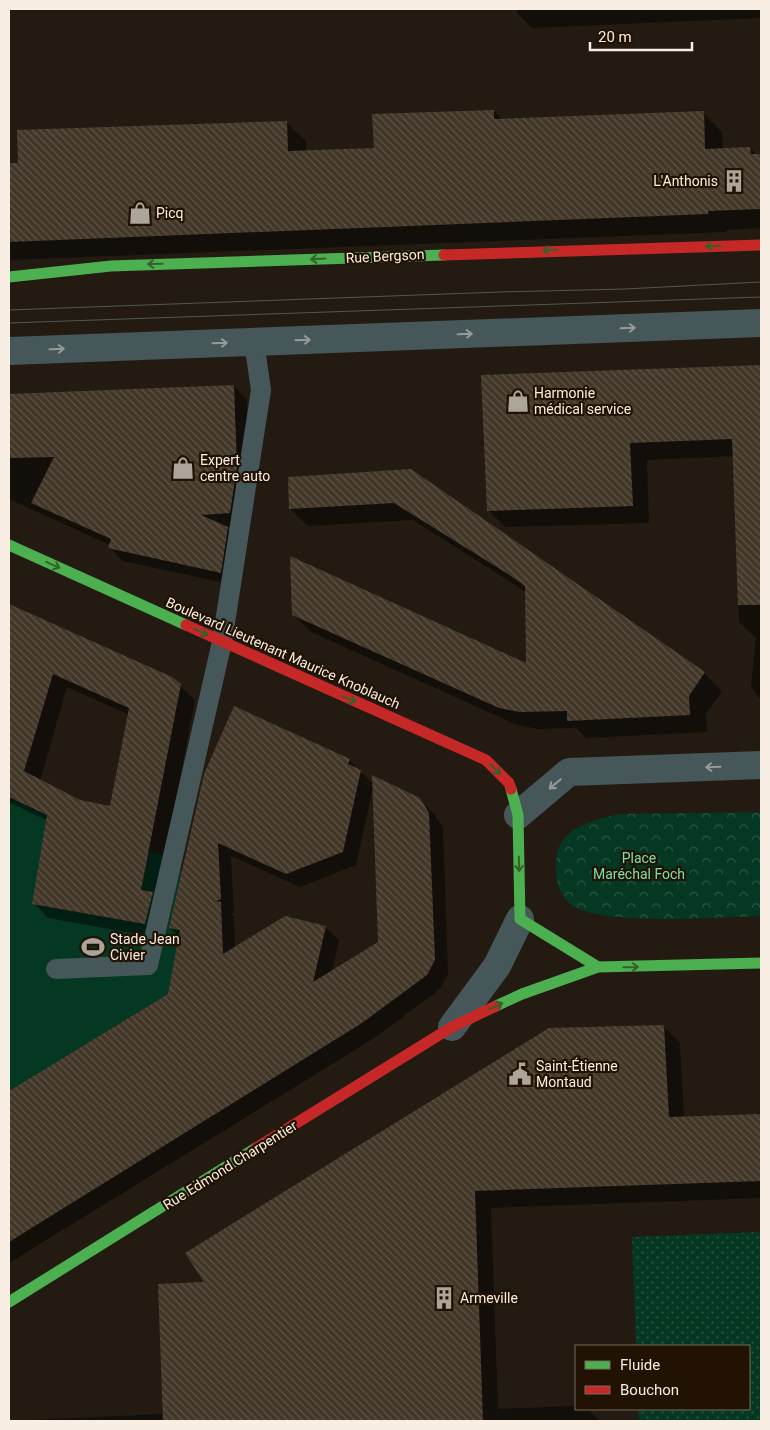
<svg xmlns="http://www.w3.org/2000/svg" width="770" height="1430" font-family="Roboto,sans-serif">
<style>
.grass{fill:url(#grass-dots)}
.park{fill:url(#park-crowns)}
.pitch{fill:#053822}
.shadow{fill:#0007;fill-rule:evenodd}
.building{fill:url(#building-back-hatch);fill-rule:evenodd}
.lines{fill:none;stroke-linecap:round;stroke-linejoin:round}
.lane{stroke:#455759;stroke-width:20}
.street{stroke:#455759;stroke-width:28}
.fast{stroke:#4caf50;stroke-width:11}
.jam{stroke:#c62828;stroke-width:11}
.tram{stroke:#535753;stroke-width:1}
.oneway{stroke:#36602a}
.oneway2{stroke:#969b97}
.labels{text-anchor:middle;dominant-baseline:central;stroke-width:4.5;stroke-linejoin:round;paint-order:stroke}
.poi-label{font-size:14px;fill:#f8eee3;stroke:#211203;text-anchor:start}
.street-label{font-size:14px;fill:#f8eee3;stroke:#211203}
.park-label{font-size:14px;fill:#7cdfae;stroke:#211203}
</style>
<defs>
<pattern id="grass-dots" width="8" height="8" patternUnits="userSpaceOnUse" patternTransform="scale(1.25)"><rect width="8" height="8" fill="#053822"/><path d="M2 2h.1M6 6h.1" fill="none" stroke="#2a5542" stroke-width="1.8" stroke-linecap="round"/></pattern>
<pattern id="park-crowns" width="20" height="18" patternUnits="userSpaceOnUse" patternTransform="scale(1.25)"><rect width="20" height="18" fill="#053822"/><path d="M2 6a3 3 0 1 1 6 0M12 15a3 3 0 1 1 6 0" fill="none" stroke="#2a5542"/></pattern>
<pattern id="building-back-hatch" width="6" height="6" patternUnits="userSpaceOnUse" patternTransform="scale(1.25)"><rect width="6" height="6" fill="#423728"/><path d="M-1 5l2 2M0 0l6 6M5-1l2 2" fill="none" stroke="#5e5447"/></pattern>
</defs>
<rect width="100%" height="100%" fill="#231b12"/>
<!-- grass -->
<path class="grass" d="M761,1232V1421H639L638,1409H749V1346H636L632,1237Z"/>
<!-- park -->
<path class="park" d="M761,812V916C721,917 603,926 573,906C557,895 554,873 557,855C561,827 595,820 619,814Z"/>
<!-- pitch -->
<path class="pitch" d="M9,795L103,844L162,854V868L192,872L169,989L171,992L9,1091Z"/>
<!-- shadow -->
<path class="shadow" d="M517,9H761V18L532,28L517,13Z
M494,111L503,120L703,113L722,132L723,149L750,148L757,155H761V228L726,230V232L9,260V164L286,122L306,141V152L375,149Z
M761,366V701L751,686L756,638L739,622L734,456L647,460L649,523L505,527L488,510L482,377Z
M234,386L247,400L250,481L243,526L226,527L241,541L234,585L123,561L110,548V545L9,499V395Z
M411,470L704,673L722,691L706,714L707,732L586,738L576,728L538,729L517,725L311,632L293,614L527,665L526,592L413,520L308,526L290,509Z
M9,605L172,678L195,700L157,898L159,938L48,918L34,903L48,821L9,802V716L12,705L9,704ZM67,687L129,715L111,808L79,801L40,781Z
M349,760L374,785L419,799L433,813L443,827L448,974L440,989L376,1037L9,1263V1094L169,995L180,938L170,928L205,774ZM373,788L380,943L332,972L339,940L325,927L235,948L234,916L231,914L234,912L231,856L300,887L356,865Z
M663,1026L680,1043L684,1118L761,1115V1198L491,1208L498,1409L576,1406V1409H588L600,1421H9L164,1414L206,1284Z"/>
<!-- building -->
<path class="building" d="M494,110V119L704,111L705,149L750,147L751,154H761V209L708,211V214L9,242V163H18L17,130L287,121L288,151L374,148L372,114Z
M761,365V605H738L732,439L630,443L633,506L487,511L481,375Z
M234,385L237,467L230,513L201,515L228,527L221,573L108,548L111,539L31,503L54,457L9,458V394Z
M411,469L705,672L689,696L690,715L567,721V711L520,712L499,708L292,615L290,556L526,663L525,586L508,574L394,503L289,509L288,477Z
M9,604L172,677L181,684L141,890L153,892L145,924L32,904L47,815L9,797ZM53,674L129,708L110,806L80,800L24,771Z
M234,706L350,759L348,764L361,770L343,852L286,874L218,843L221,899L216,901L221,902L223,954L285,916L326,926L313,982L378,942L372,775L420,798L429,813L435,960L427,975L362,1023L9,1242V1091L168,994L180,930L169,928L204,774Z
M664,1025L669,1117L761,1114V1181L475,1191L483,1421H163L158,1284L204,1282L185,1253L549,1028Z"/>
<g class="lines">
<!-- lane -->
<path class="lane" d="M56,969L148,965L222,642L261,390L254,342"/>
<!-- street -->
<path class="street" d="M9,351L761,323
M518,815L569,772L761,765
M452,1027L497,966L520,919"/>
<!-- fast -->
<path class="fast" d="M9,277L111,266L444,255
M9,545L186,625
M511,789L518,815L520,919L598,967L761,963
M496,1006L522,994L598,967
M9,1302L256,1148"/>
<!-- jam -->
<path class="jam" d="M444,255L761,245
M186,625L486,760L509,783L511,789
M256,1148L452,1027L496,1006"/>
<!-- tram -->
<path class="tram" d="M9,310L500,292L625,289L761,282
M9,323L761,297"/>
</g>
<!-- one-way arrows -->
<defs><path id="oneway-shaft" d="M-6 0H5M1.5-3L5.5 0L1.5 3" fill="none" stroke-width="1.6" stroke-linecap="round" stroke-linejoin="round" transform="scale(1.25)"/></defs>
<g class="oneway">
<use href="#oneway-shaft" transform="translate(713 246) rotate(178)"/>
<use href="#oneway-shaft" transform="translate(550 250) rotate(178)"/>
<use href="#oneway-shaft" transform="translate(318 259) rotate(177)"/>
<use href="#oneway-shaft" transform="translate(155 264) rotate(179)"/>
<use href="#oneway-shaft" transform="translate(53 565) rotate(24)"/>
<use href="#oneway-shaft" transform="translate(201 632) rotate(24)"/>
<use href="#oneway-shaft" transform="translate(349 699) rotate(24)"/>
<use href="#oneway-shaft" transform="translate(495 769) rotate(45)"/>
<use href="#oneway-shaft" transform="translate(519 864) rotate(89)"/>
<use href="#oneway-shaft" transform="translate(631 967) rotate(-1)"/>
<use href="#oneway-shaft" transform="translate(496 1006) rotate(-25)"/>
</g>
<g class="oneway2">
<use href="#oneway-shaft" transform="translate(628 328) rotate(-2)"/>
<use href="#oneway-shaft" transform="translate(465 334) rotate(-2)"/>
<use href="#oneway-shaft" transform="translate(303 340) rotate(-2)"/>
<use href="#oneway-shaft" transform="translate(220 343) rotate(-2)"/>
<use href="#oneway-shaft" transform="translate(57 349) rotate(-2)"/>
<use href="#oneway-shaft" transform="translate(713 767) rotate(178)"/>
<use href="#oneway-shaft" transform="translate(555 784) rotate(140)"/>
</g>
<!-- icons -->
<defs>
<symbol id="building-bare" viewBox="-9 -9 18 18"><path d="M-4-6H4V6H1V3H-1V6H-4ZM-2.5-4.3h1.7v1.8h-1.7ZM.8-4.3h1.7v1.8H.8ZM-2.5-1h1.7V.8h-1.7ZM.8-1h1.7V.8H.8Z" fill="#ada49a" stroke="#211203" stroke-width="2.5" paint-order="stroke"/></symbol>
<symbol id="shop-bare" viewBox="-9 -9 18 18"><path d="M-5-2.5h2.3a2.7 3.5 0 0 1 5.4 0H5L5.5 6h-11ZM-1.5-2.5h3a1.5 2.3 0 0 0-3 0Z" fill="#ada49a" stroke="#211203" stroke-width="2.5" paint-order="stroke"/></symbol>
<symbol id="stadium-bare" viewBox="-9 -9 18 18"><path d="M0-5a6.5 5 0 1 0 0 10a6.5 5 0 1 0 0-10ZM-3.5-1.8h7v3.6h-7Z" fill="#ada49a" stroke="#211203" stroke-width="2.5" paint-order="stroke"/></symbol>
<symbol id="civic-bare" viewBox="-9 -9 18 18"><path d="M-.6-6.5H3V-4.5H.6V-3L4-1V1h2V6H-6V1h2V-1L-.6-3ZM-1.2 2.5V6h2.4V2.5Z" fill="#ada49a" stroke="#211203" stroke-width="2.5" paint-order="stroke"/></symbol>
</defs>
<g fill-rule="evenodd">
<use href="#building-bare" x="718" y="165" width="32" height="32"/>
<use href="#shop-bare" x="124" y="197" width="32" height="32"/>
<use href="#shop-bare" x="502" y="385" width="32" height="32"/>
<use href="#shop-bare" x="167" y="452" width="32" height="32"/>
<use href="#stadium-bare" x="77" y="931" width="32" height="32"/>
<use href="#civic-bare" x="504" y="1058" width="32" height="32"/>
<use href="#building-bare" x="428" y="1282" width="32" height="32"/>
</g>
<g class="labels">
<!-- poi labels -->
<g class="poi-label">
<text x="718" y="181" text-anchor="end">L'Anthonis</text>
<text x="156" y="213">Picq</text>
<text x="534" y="393">Harmonie<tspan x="534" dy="16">médical service</tspan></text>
<text x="200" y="460">Expert<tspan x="200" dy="16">centre auto</tspan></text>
<text x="110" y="939">Stade Jean<tspan x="110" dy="16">Civier</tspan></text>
<text x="536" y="1066">Saint-Étienne<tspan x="536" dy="16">Montaud</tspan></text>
<text x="460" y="1298">Armeville</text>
</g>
<!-- street labels -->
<g class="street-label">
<text transform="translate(385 256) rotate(-3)">Rue Bergson</text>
<text transform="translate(283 653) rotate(24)">Boulevard Lieutenant Maurice Knoblauch</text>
<text transform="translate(230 1165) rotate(-32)">Rue Edmond Charpentier</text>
</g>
<!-- park labels -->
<g class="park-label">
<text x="639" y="858">Place<tspan x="639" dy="16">Maréchal Foch</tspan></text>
</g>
</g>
<!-- border -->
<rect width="770" height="1430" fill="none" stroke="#f8eee3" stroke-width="20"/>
<!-- legend -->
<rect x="575" y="1345" width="175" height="65" fill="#211203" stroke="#776a5d"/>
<rect x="585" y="1361" width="25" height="8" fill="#4caf50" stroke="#776a5d"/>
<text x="620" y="1370" font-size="15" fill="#f8eee3">Fluide</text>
<rect x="585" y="1386" width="25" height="8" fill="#c62828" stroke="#776a5d"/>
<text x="620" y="1395" font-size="15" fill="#f8eee3">Bouchon</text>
<!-- scale -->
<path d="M590 42v8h102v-8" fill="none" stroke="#f8eee3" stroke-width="2.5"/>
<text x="598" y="42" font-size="15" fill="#f8eee3" stroke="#211203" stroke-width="4" paint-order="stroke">20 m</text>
</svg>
